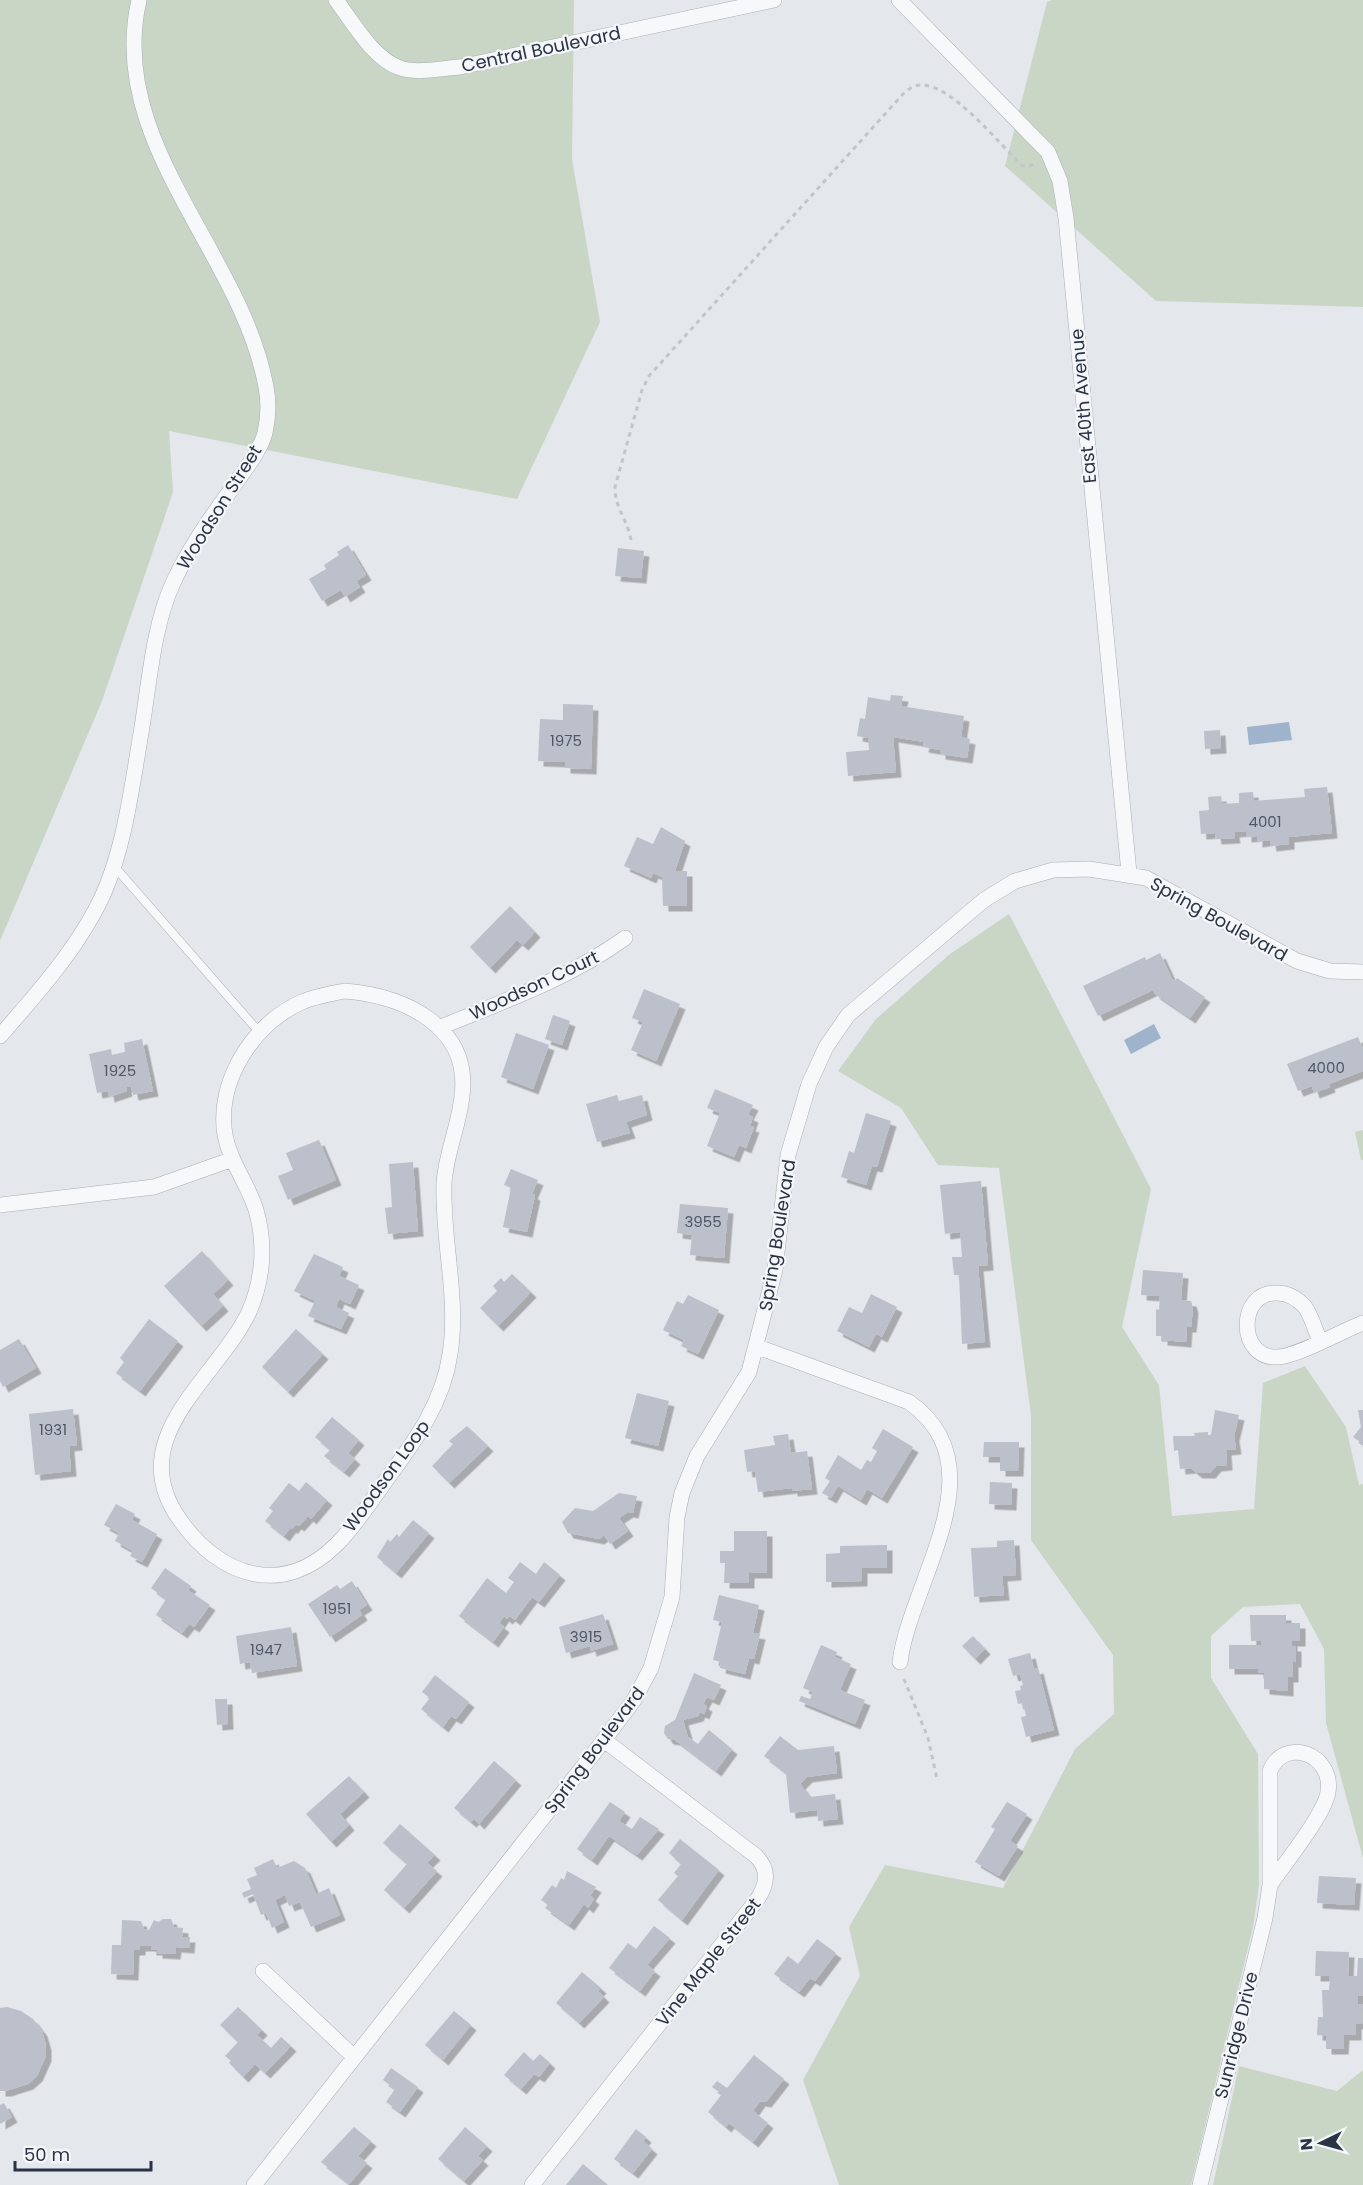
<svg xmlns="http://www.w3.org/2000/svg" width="1363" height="2185" font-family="Poppins,sans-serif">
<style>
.green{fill:#c9d6c5}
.water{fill:#9fb4cc}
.building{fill:#bbc0ca;filter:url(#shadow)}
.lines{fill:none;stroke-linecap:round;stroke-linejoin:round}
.lane-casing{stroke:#a9aeb7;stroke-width:9}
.street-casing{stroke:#a9aeb7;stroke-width:16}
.path{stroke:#c2c5cb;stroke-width:3;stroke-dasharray:4.5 4.5;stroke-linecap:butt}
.lane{stroke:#f7f8fa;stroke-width:8}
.street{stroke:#f7f8fa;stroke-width:15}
.labels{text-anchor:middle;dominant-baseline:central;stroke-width:4.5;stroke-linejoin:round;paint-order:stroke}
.number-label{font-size:15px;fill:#4f5766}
.street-label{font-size:18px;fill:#2b3445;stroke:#f4f6f9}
</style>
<defs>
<filter id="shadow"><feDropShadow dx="5.5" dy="5.5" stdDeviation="0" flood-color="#0004"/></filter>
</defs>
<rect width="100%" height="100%" fill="#e4e7ec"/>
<!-- green -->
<path class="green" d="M0,0H574L572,159L600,322L517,499L169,431L173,492L102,701L0,941Z
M1052,0H1363V307L1156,301L1005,166L1047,2Z
M1009,914L1151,1189L1122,1327L1159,1385L1172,1516L1254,1509L1263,1383L1305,1366L1346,1427L1359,1485L1363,1484V1858L1326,1723L1324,1649L1300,1604L1243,1607L1211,1636V1678L1258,1754L1259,1885L1253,1927L1191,2185H839L803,2080L860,1976L849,1927L885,1865L1003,1888L1075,1749L1114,1714L1113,1655L1031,1540V1416L999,1168L938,1165L901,1108L838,1071L876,1019L950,954Z
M1363,1130V1160H1361L1355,1132Z
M1239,2066L1337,2091L1363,2070V2185H1213Z"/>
<!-- water -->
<path class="water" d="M1289,722L1292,740L1249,745L1247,727Z
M1154,1024L1161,1038L1131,1054L1124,1040Z"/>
<!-- building -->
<path class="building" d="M348,545L366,575L356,581L360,587L345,597L341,590L322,601L309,579L326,569L324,565L339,555L337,552Z
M618,548L644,551L641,578L615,576Z
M891,695L903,696L901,706L964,716L961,737L970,739L967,758L940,754V750L923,747L924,742L893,737L896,772L848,776L846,752L869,750L868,738L857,736L860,718L865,719L868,697L890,701Z
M563,704L593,705L591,769L565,768V762L538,761L540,719L563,720Z
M1220,730L1221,748L1205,749L1204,731Z
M1327,787L1332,833L1289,837V844L1271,846L1270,840L1257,842V836L1246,837V831L1234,832L1235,838L1216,839L1215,833L1201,834L1199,811L1209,810L1208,797L1221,796L1222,804L1239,803V793L1253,792L1254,801L1305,797L1304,789Z
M661,827L685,841L675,871H687V906H663L662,877L653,873L651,878L624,866L637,837L653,844Z
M510,906L535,932L523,945L517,940L490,968L470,947Z
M1160,953L1172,979L1175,981L1177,978L1205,997L1190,1018L1155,994L1153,990L1098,1016L1083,986L1145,957L1146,960Z
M644,989L680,1004L656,1061L631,1050L643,1022L632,1018Z
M553,1015L570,1021L562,1045L545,1039Z
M516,1033L549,1045L533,1089L501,1077Z
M1358,1037L1363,1049V1071L1329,1084L1330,1087L1314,1093L1312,1086L1298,1091L1287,1064Z
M142,1039L153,1091L133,1095L131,1086L126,1087L127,1091L109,1097L108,1091L97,1093L89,1054L111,1049L112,1055L125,1052L124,1043Z
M715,1089L753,1105L748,1115L753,1117L750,1126L754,1127L746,1148L739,1145L734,1157L707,1146L720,1113L707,1108Z
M617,1095L619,1101L642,1095L647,1115L626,1122L630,1133L597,1142L586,1104Z
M866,1113L891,1121L877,1167L872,1166L866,1185L841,1177L849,1151L854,1153Z
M319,1140L336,1180L288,1200L278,1176L293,1170L286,1153Z
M413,1162L418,1231L388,1234L385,1208L392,1207L389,1164Z
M511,1169L538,1180L532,1194L535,1195L527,1232L503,1227L511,1188L504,1185Z
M981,1181L988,1265L978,1266L985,1342L962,1344L959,1275H954L952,1257H962L960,1232L945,1234L940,1185Z
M680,1204L728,1208L724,1258L690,1255L692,1235L677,1233Z
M202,1251L228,1280L213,1294L223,1306L201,1326L164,1286Z
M314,1254L343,1267L339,1276L359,1285L350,1304L339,1299L336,1307L349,1313L341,1329L308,1316L315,1301L294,1291Z
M1143,1270L1183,1273L1181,1300L1191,1301L1193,1308L1191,1327H1187L1186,1342L1162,1340V1336H1156V1309L1159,1310L1160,1296L1141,1295Z
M512,1274L531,1292L498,1326L480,1308L497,1291L493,1286L501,1278L504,1282Z
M871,1294L897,1307L882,1337L876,1334L869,1347L837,1331L849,1307L862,1313Z
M688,1295L719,1310L698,1354L681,1346L684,1340L663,1330L677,1301L683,1304Z
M149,1319L178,1341L140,1391L116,1373L124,1362L120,1358Z
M296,1329L323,1354L288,1392L262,1367Z
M19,1339L36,1368L3,1387L0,1381V1350Z
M637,1393L669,1401L658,1446L625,1438Z
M73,1409L77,1445L69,1446L71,1471L35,1475L29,1414Z
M1215,1410L1239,1415L1234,1436L1236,1449L1226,1450L1227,1465L1216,1466L1210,1473H1197L1191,1468L1180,1469L1178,1450L1174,1451L1173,1436H1195L1194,1433L1208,1432V1435H1211Z
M1358,1410H1363V1444L1353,1437L1361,1427Z
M332,1417L359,1440L348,1453L355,1459L344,1472L324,1456L330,1450L315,1437Z
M467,1426L488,1446L449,1483L432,1466L453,1444L449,1441Z
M883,1429L913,1447L882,1498L867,1489L861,1500L838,1486L831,1498L822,1493L830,1481L825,1478L838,1455L861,1470L867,1460L871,1462L877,1451L872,1448Z
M788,1434L791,1453L807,1451L812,1489L792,1491V1488L758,1492L755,1471L747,1472L744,1450L775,1445L773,1436Z
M984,1442H1019L1018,1471H1000V1457H983Z
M306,1482L327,1500L311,1519L308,1516L299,1526L296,1524L292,1529L291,1527L284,1536L265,1521L273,1511L269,1508L289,1483L299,1491Z
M990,1482L1012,1483L1011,1505L989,1504Z
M619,1493L637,1496L633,1513L628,1512L619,1518L628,1531L610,1544L604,1535L599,1539L568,1533L562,1522L575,1508L593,1511Z
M116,1504L135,1514L132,1520L157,1534L142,1562L130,1556L133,1551L115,1541L119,1533L104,1525Z
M413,1520L429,1533L396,1573L377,1557L388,1539L390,1542L397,1534L399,1537Z
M734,1531H767V1573H749V1583H724L725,1563H720V1551H734Z
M1014,1540L1016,1575L1002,1576L1004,1595L974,1597L971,1548L997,1547V1541Z
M887,1545V1568H862V1581L826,1582V1554L840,1553V1546Z
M520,1562L536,1574L544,1562L560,1575L539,1602L532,1597L515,1620L510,1616L507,1619L504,1616L499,1623L504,1627L493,1642L459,1616L487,1578L506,1593L514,1582L508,1578Z
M165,1568L191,1586L188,1590L210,1605L194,1627L189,1624L182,1633L156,1615L166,1599L151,1588Z
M352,1581L367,1605L359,1610L362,1615L330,1637L308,1604L337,1585L340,1589Z
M719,1595L759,1605L753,1633L760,1634L754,1659L749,1658L745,1674L720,1668L721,1662L713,1660L722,1622L713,1620Z
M603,1614L613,1644L591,1651L590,1646L566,1653L559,1627Z
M1250,1615H1286V1623H1300V1641H1292V1646H1296V1662H1293V1677H1288V1691L1264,1689V1673H1258V1669H1229V1645H1261V1641H1251Z
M291,1627L297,1666L252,1673L250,1662L240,1664L236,1636Z
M973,1636L985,1649L975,1659L962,1646Z
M821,1645L837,1652L835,1657L851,1664L840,1690L865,1700L855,1724L799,1701L801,1696L810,1699L813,1692L803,1688Z
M1030,1653L1034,1669L1038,1668L1054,1730L1026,1737L1021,1717L1026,1716L1023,1703L1018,1704L1015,1691L1021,1690L1020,1686L1023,1685L1020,1674L1013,1676L1008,1659Z
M694,1673L721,1685L714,1700L707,1697L703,1704L707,1706L704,1714L700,1712L698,1716L683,1720L688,1737L698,1744L709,1730L732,1749L716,1771L675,1740L668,1739L664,1733L665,1726L675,1720Z
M435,1675L469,1702L456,1719L451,1716L443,1727L421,1709L430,1698L422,1692Z
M215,1699H227L228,1724L217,1725Z
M780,1736L798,1750L834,1746L837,1773L807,1777L800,1784L810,1797L835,1794L838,1819L818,1821L817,1810L790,1813L786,1773L764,1756Z
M494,1761L516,1780L479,1824L474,1819L471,1822L454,1808Z
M349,1776L364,1792L340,1814L349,1825L331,1842L306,1814Z
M610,1802L625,1812L619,1821L632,1829L640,1817L659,1829L637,1855L609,1836L592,1860L577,1849Z
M1007,1802L1027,1814L1010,1841L1018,1846L999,1876L975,1862L995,1829L991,1827Z
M400,1824L435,1855L427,1863L437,1871L404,1908L384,1890L407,1864L383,1843Z
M680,1839L719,1870L682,1920L658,1900L678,1876L674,1873L681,1864L669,1853Z
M273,1859L277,1868L294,1861L305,1868L316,1894L329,1888L340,1915L311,1927L300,1902L289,1906L285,1895L275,1900L284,1922L272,1928L266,1913L261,1915L253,1894L244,1898L242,1893L251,1889L247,1879L257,1875L254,1868Z
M567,1871L596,1887L590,1896L594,1899L588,1908L584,1904L569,1925L545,1908L548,1905L541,1900L552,1885L556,1888L561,1878L564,1880Z
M1319,1876L1356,1878L1354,1905L1317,1903Z
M163,1919H171L174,1927L183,1928L182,1937H190L189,1948L176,1947L175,1954L157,1953V1950H151V1946H140V1950H134L133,1975L111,1974L112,1945H121L122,1920L141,1921L144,1929L149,1930L154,1920L158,1922Z
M654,1926L670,1938L647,1965L655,1971L640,1991L609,1968L628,1943L636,1949Z
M817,1939L836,1953L815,1981L810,1978L799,1992L774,1974L788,1956L798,1964Z
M1316,1951L1349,1952L1348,1976H1357L1358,1958H1363V1996L1358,1995V2004L1363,2005L1362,2024H1356V2035H1344L1343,2049H1326V2036L1317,2035L1318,2017H1323L1322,1990H1329L1330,1976H1315Z
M582,1972L601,1988L598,1991L604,1997L579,2023L556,2003Z
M7,2007L21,2011L33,2019L42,2031L46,2045V2056L37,2076L28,2084L6,2091H0V2008Z
M238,2007L262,2030L257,2035L271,2048L281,2037L291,2046L265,2073L255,2064L243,2077L229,2063L231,2061L225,2056L238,2042L220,2025Z
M454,2011L471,2025L443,2060L425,2045Z
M524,2052L533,2061L540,2054L550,2063L539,2077L534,2074L521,2089L504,2075Z
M754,2055L784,2079L766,2102L760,2101L753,2111L768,2123L753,2142L729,2123L726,2127L708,2112L722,2094L712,2087L717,2081L727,2088Z
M391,2068L418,2087L400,2112L386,2102L395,2089L383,2080Z
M4,2103L12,2117L0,2124V2105Z
M354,2127L371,2141L358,2156L367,2163L349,2184L321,2162Z
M465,2127L487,2146L478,2156L483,2160L464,2181L438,2159Z
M636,2129L646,2137L643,2141L652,2149L633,2173L614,2159Z
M583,2164L608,2185H566Z"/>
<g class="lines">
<defs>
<path id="lane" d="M114,866L260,1033"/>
<path id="street" d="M336,0C352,21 373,59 400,68C418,74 442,68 460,67L774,0
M899,0L1048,152L1060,181L1066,218L1129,873
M345,991C404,996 471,1026 462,1096C459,1126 446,1153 444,1183C442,1240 459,1298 450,1354C443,1403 415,1441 387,1479C371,1501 356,1525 337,1544C283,1598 220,1577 180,1520C121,1438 217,1379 249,1312C263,1280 266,1244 256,1210C248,1184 230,1162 225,1135C216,1082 253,1023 302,1002C316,996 330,994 345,991Z
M441,1027C504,1001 570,978 625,938
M0,1036C36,995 77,949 101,899C124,851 132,786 141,733C149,686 153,626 173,583C188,550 209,520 230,491C242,473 259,454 265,433C268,419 269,402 266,387C242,253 106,143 139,0
M0,1205L154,1187L233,1159
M1320,1341C1315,1330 1312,1317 1305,1307C1298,1299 1288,1293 1277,1293C1237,1291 1237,1360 1278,1357C1298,1356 1342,1331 1363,1323
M758,1347L909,1402C1001,1467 910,1581 900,1662
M263,1971L354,2057
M254,2185L604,1740L634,1700L651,1668L672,1597L677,1517L682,1493L697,1456L749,1372L775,1270L788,1155L809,1084L826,1047L848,1015L984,900L1015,881L1053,870L1089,869L1146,878L1297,961L1330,971L1363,972
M532,2185L757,1900C767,1885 770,1870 756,1856L604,1740
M1200,2185L1265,1918L1270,1885V1771C1284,1736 1334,1754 1328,1792C1325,1814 1284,1864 1270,1885"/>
</defs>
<!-- lane casing -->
<use href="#lane" class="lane-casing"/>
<!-- street casing -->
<use href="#street" class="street-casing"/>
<!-- path -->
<path class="path" d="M631,540C628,521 614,506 615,487L642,390L649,376L903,94C907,91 911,87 915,86C947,76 1001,147 1023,166H1030L1036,162
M904,1679L928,1738L937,1779"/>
<!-- lane -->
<use href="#lane" class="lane"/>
<!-- street -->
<use href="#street" class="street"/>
</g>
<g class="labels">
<!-- number labels -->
<g class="number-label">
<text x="566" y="740">1975</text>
<text x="1265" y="821">4001</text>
<text x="1326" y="1067">4000</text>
<text x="120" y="1070">1925</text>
<text x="703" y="1221">3955</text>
<text x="53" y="1429">1931</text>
<text x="337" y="1608">1951</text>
<text x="586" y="1636">3915</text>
<text x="266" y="1649">1947</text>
</g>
<!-- street labels -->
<g class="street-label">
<text transform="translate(541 49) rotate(-12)">Central Boulevard</text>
<text transform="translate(1083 406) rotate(-95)">East 40th Avenue</text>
<text transform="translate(219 507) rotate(-58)">Woodson Street</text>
<text transform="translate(1219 919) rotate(29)">Spring Boulevard</text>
<text transform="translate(534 985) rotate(-25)">Woodson Court</text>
<text transform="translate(777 1235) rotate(-81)">Spring Boulevard</text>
<text transform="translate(386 1476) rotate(-54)">Woodson Loop</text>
<text transform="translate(594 1750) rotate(-53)">Spring Boulevard</text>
<text transform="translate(708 1962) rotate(-52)">Vine Maple Street</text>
<text transform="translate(1236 2035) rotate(-76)">Sunridge Drive</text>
</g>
</g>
<!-- north arrow -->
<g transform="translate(1321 2143) rotate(265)" stroke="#f4f6f9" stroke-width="4.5" paint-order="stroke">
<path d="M0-4.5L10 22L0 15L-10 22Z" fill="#2b3445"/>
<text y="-9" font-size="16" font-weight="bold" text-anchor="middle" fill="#2b3445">N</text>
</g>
<!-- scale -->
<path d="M15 2161v9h136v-9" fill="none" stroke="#2b3445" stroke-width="3"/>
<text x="24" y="2161" font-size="18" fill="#2b3445" stroke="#f4f6f9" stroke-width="4.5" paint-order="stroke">50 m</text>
</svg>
